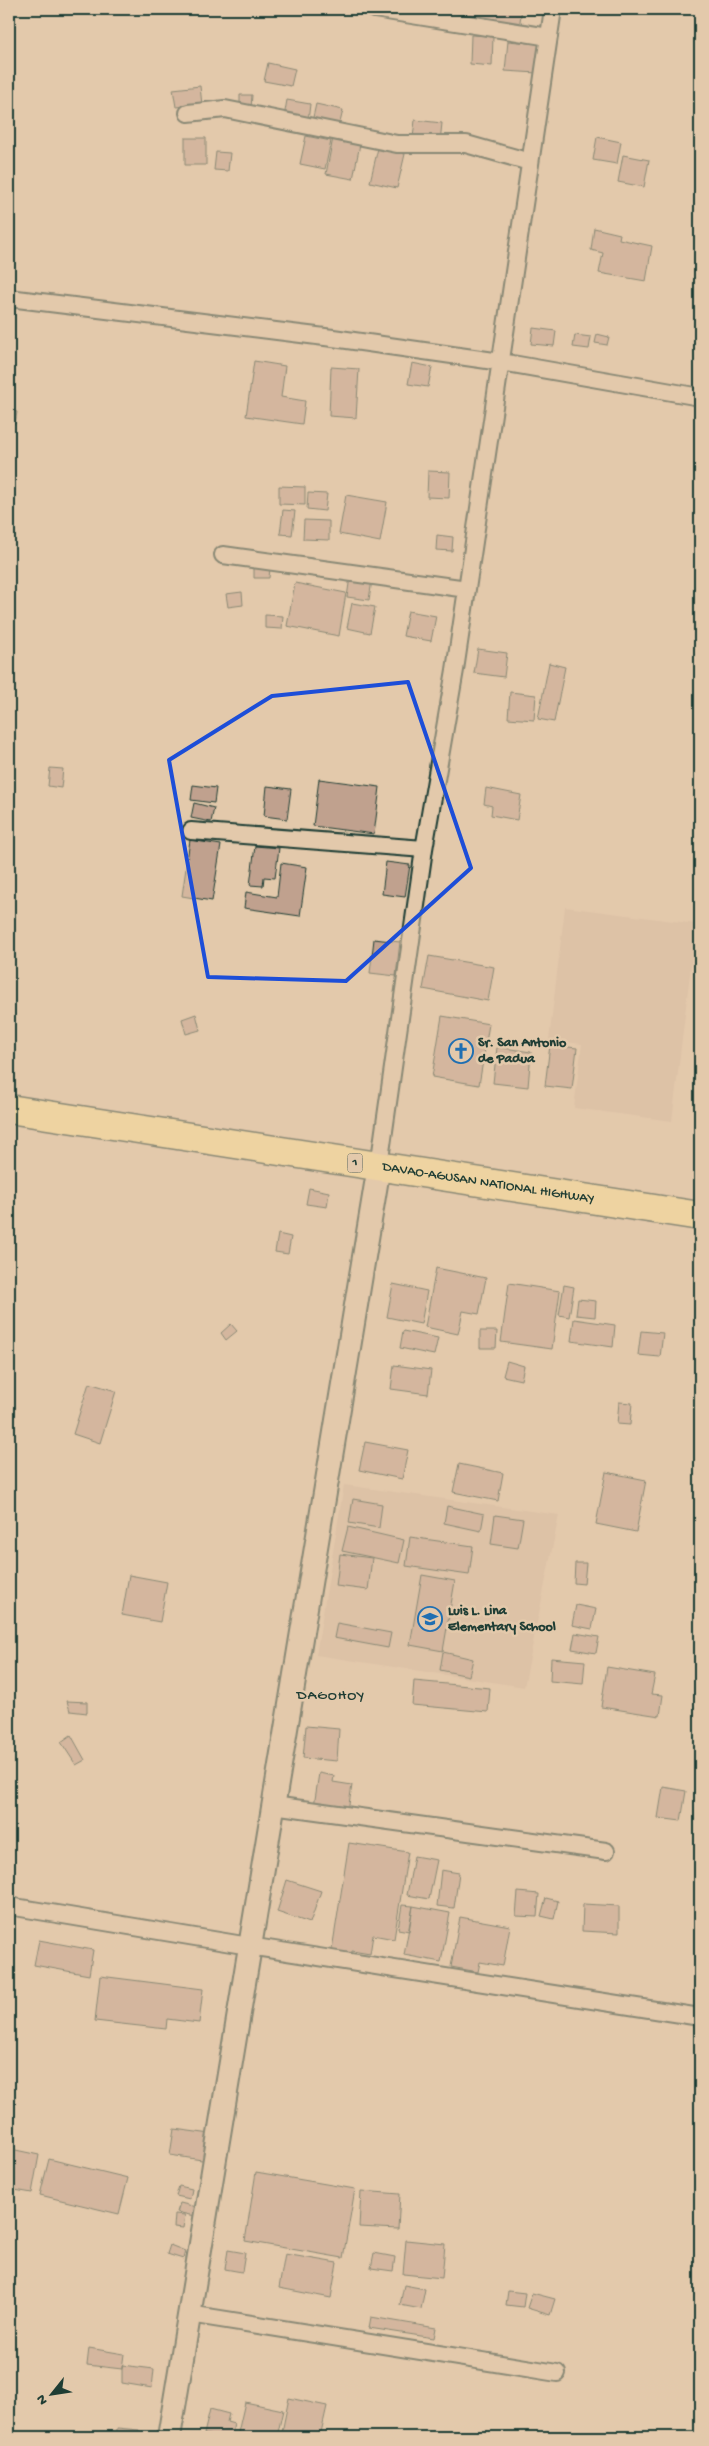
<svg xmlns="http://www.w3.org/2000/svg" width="709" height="2446" font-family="'Gochi Hand',sans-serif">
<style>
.built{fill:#d4baa0}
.building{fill:#c0a18e;stroke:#1f3d34}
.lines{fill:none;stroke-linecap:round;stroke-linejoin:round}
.street-casing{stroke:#1f3d34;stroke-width:20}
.secondary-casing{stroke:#1f3d34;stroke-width:26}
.highway-casing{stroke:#1f3d34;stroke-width:31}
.street{stroke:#e3c9ab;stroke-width:16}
.secondary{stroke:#e3c9ab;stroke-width:22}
.highway{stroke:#fadf96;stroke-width:28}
.marked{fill:none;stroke:#1d4ed8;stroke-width:4;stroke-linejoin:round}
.labels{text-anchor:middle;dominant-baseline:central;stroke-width:5;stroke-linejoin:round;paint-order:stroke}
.shield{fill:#e3c9ab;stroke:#5a6758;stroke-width:1}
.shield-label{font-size:12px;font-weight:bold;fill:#1f3d34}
.poi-label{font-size:14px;font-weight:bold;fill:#1f3d34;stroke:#e3c9ab;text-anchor:start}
.street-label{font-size:14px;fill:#1f3d34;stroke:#e3c9ab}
.neighbourhood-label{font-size:15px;letter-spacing:1px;fill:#1f3d34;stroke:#e3c9ab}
</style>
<rect width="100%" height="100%" fill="#e3c9ab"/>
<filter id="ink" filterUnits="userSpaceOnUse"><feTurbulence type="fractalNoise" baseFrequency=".02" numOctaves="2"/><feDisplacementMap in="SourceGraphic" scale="10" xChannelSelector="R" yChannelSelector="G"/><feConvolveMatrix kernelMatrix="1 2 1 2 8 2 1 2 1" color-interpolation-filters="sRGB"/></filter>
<g filter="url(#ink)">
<!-- built -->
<path class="built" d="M565,907L696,924L672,1121L574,1108L582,1044L549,1040Z
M344,1485L559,1515L524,1687L316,1655Z"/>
<!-- building -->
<path class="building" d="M467,9H522L519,27L466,17Z
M471,35L493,36L492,66L470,64Z
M508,41L540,44L537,73L505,71Z
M268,63L295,69L291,86L264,81Z
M200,86L202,105L176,107L173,89Z
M240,95H252L251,109H240Z
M287,100L310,104L308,121L284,117Z
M316,104L343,110L339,127L312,122Z
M415,120L442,123L440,142L413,138Z
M306,136L331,141L325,169L300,164Z
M597,137L621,142L617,164L593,160Z
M185,138H206V165H185Z
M333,138L360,144L353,179L326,174Z
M378,148L405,154L397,188L370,182Z
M216,152L230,153L228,171L214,170Z
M623,155L649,160L644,187L618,182Z
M594,228L620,234L619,239L652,246L646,281L599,273L603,253L591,250Z
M533,328L556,331L554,346L531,344Z
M597,334L609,337L607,345L595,343Z
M575,335L591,337L589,349L573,347Z
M254,361L285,366L281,397L305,401L302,424L246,416Z
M412,363L432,367L428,387L408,384Z
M331,367L359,369L356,418L329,416Z
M9,387H13L10,405H9Z
M9,410L17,412L15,424L9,423Z
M428,471L450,472L449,498L427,497Z
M279,486L305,487V505L279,504Z
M308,493L327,494L325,511L307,509Z
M346,495L387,502L380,542L339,534Z
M283,510L295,511L292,535L280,534Z
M304,520L329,521V540L303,539Z
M437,535L453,537L452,551L436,550Z
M254,567L270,568L269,578H254Z
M350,577L372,580L369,600L347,597Z
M295,583L346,593L339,636L287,626Z
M242,592L243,605L228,607L226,594Z
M352,603L375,607L370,633L347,628Z
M408,611L436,616L431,641L403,636Z
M265,615L283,616L282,629L265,628Z
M478,649L507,653L504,677L474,673Z
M549,663L565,667L554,722L538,719Z
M510,692L536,695L534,720L508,718Z
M50,768L63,769L61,788L48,786Z
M319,779L380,787L374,834L313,826Z
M193,785L216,788L214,803L191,800Z
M267,786L291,789L287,819L264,816Z
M486,788L521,795L517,820L491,815L492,806L484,804Z
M194,803L214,808L211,822L191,818Z
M190,840L221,845L212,901L182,896Z
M255,846L279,848L275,878L264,877L263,886L250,885Z
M386,862L410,865L405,897L382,894Z
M281,863L307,867L300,916L244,908L246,892L277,897Z
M374,939L400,942L396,976L370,973Z
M429,956L494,967L488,1001L423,989Z
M196,1014L200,1030L186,1034L182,1019Z
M442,1016L489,1024L479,1085L432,1077Z
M550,1045L577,1048L572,1089L545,1086Z
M497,1047L531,1052L528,1087L493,1083Z
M309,1188L329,1192L327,1207L306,1204Z
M278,1234L291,1237L288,1254L275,1252Z
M436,1268L486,1278L479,1314L463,1311L458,1334L425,1327Z
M509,1283L560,1291L552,1349L501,1342Z
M393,1284L427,1291L421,1324L387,1317Z
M564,1285L574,1287L569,1317L559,1315Z
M578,1299L596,1301L595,1317L576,1315Z
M574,1319L615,1325L613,1347L571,1341Z
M231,1324L237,1331L226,1340L221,1333Z
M403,1331L438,1338L434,1355L400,1348Z
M480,1331H497L496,1348H480Z
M641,1331L663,1333L660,1357L638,1355Z
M507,1361L524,1366L521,1380L503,1376Z
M394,1365L431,1370L428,1394L391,1389Z
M89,1383L116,1391L100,1443L73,1434Z
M619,1402L632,1403L630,1425L617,1424Z
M365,1442L408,1450L402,1479L359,1470Z
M459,1464L503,1473L498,1501L453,1492Z
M606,1472L646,1480L636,1532L596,1524Z
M353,1499L382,1504L379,1528L349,1523Z
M447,1506L484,1514L481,1531L444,1523Z
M495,1515L523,1519L518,1548L491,1544Z
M348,1527L404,1540L399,1563L342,1551Z
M410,1537L473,1546L469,1575L406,1566Z
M340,1554L372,1558L368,1590L336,1586Z
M575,1563H586L584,1584L574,1583Z
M129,1575L167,1582L160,1622L122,1615Z
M422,1575L455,1581L443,1651L410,1645Z
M576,1605L596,1609L592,1629L572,1625Z
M337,1623L391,1633L388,1648L334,1638Z
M575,1633L599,1637L596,1653L572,1649Z
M443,1652L473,1659L469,1676L440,1670Z
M551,1658L585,1661L583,1684L550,1681Z
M607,1667L655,1675L651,1694L663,1695L660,1716L601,1707Z
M414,1681L490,1688L488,1712L412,1705Z
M67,1701L87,1702V1713L70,1711Z
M306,1726L339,1729L337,1761L303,1758Z
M71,1735L85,1760L76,1765L61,1742Z
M319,1773L334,1776L333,1782L352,1785L348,1811L314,1806Z
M663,1787L686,1791L681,1821L658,1818Z
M349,1843L408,1852L394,1939L373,1935L370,1954L352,1951L351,1960L331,1956Z
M414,1856L437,1860L429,1899L407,1895Z
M441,1870L459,1873L454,1908L437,1906Z
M287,1880L321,1891L310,1923L277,1912Z
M518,1892L539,1894L537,1917L516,1916Z
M546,1898L558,1901L554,1919L541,1916Z
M583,1904L619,1906V1933L582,1931Z
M402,1905L413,1906L409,1931L398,1929Z
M413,1906L450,1913L441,1962L404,1955Z
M460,1917L510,1926L503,1966L480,1962L478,1972L451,1967Z
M39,1940L93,1950L89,1975L34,1965Z
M100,1976L203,1989L199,2023L167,2019L166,2029L95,2021Z
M174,2129L211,2134L208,2161L170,2155Z
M11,2149L39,2155L32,2193L9,2189Z
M49,2159L128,2178L119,2214L40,2195Z
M256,2172L355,2189L343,2258L245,2241Z
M179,2186L192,2189L190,2199L176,2196Z
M361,2191L400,2194L398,2229L359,2227Z
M180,2203L197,2207L194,2216L177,2212Z
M175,2214L185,2215L183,2228L174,2227Z
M406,2240L445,2244L442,2278L403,2274Z
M170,2245L185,2251L183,2259L167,2254Z
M228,2250L245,2253L242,2272L225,2269Z
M374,2253L395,2257L393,2271L371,2268Z
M285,2254L337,2263L331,2298L279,2288Z
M404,2285L425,2289L421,2309L400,2305Z
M508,2291L525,2293L523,2307L506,2305Z
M532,2293L555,2299L550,2315L527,2308Z
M371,2317L436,2328L434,2338L369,2328Z
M89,2348L124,2354L122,2369L87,2365Z
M122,2365L154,2369L152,2388L122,2383Z
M289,2398L327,2406L320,2437H281Z
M245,2402L283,2410L277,2437H237Z
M210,2409L229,2414L227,2422L234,2424L231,2437H217L204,2434Z
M117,2428L139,2430V2437H117Z"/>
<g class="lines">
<defs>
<path id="street" d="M374,9L549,37
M188,113L225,109L397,144H466L530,162
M9,298L333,338L501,362L700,397
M223,555L467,589
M191,831L424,849
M379,1166L424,849L455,670L553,9
M273,1805L606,1851
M9,1906L249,1946L700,2017
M189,2314L557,2373"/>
<path id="secondary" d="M169,2437L379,1166"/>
<g id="highway">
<path id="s1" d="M9,1109L700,1216"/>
</g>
</defs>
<!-- street casing -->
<use href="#street" class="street-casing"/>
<!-- secondary casing -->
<use href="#secondary" class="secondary-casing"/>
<!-- highway casing -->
<use href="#highway" class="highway-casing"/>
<!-- street -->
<use href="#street" class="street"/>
<!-- secondary -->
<use href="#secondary" class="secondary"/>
<!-- highway -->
<use href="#highway" class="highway"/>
</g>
</g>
<!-- marked area -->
<path d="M0 0H709V2446H0ZM408,682L471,868L346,981L208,977L169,760L272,696Z" fill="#e3c9ab" fill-opacity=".55" fill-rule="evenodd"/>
<path class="marked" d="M408,682L471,868L346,981L208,977L169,760L272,696Z"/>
<!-- icons -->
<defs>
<symbol id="church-ring" viewBox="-11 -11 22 22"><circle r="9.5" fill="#e3c9ab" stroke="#1f6fb2" stroke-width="1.5"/><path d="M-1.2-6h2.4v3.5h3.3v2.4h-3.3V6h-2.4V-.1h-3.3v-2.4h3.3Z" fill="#1f6fb2"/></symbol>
<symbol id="school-ring" viewBox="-11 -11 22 22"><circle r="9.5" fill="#e3c9ab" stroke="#1f6fb2" stroke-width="1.5"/><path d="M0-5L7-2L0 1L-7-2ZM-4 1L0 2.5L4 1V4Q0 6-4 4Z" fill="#1f6fb2"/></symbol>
</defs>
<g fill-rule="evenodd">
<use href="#church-ring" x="447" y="1037" width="28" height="28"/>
<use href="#school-ring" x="416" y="1605" width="28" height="28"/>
</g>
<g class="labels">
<!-- shield labels -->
<rect class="shield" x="347.5" y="1153.5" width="15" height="19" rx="4"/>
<g class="shield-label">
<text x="355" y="1163">1</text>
</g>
<!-- poi labels -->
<g class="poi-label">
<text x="478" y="1043">Sr. San Antonio<tspan x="478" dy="16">de Padua</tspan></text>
<text x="448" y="1611">Luis L. Lina<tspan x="448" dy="16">Elementary School</tspan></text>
</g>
<!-- street labels -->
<g class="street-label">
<text stroke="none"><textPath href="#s1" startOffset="485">DAVAO-AGUSAN NATIONAL HIGHWAY</textPath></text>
</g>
<!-- neighbourhood labels -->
<g class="neighbourhood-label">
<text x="331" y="1696">DAGOHOY</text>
</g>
</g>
<!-- margin -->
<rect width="709" height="2446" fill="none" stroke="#e3c9ab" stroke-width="30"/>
<rect x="15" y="15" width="679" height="2416" fill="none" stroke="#1f3d34" stroke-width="2" filter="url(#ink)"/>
<!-- north arrow -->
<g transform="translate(52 2394) rotate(240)" stroke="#e3c9ab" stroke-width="4" paint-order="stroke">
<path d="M0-4L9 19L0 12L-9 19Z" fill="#1f3d34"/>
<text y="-8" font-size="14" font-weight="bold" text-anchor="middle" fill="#1f3d34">N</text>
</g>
</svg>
